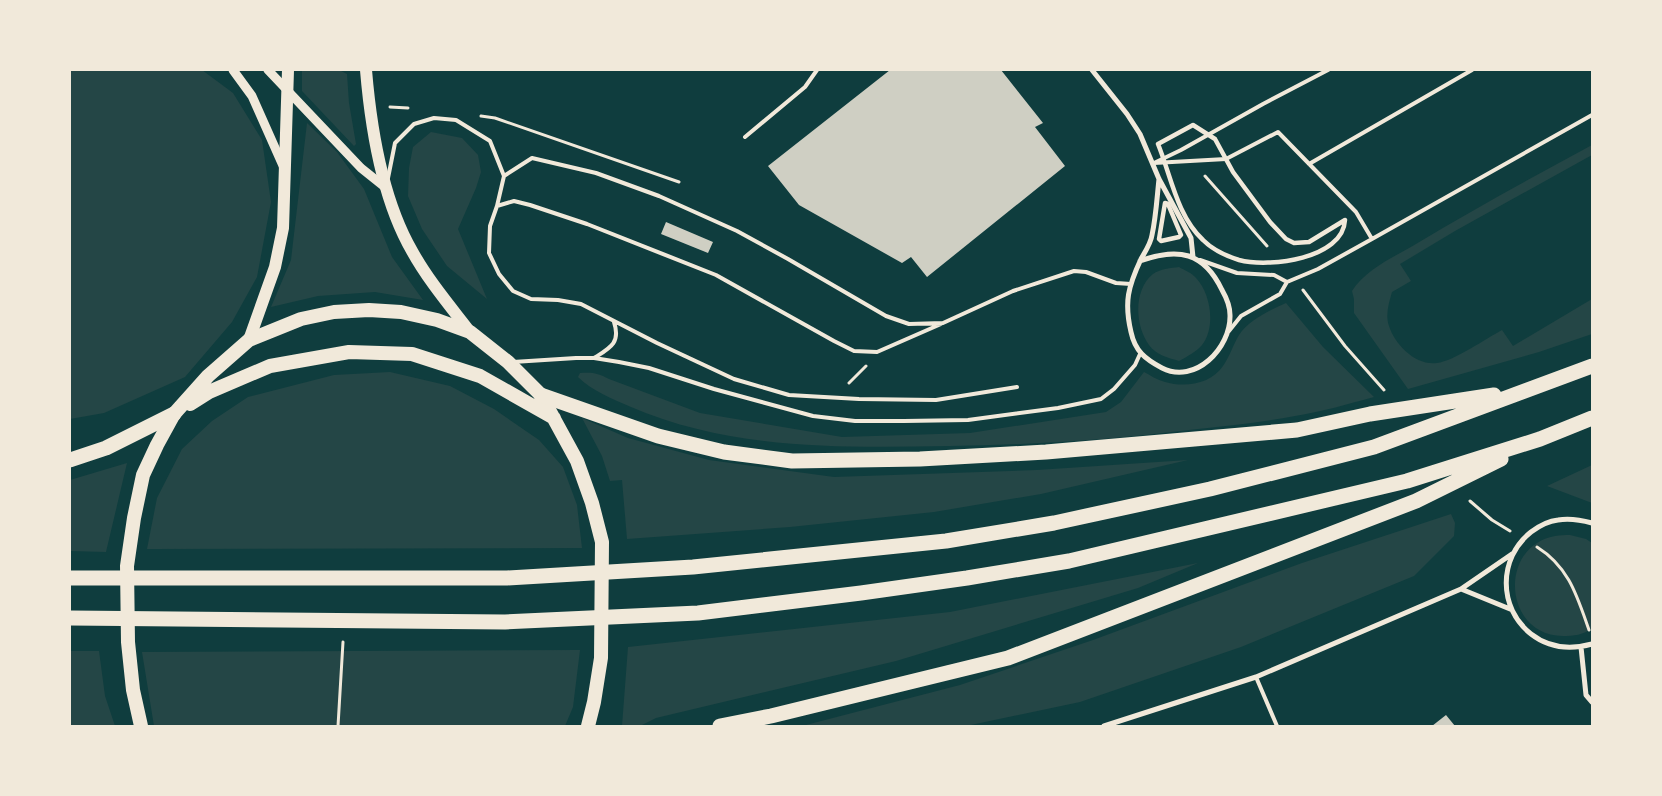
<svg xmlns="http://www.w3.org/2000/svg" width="1662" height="796" font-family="'Source Sans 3',sans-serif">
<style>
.green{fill:#244646}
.building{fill:#cfcfc3}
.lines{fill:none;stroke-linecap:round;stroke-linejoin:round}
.path{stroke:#f1e9da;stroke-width:3}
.service{stroke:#f1e9da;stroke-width:4}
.pedestrian{stroke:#f1e9da;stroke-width:4.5}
.minor{stroke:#f1e9da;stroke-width:5}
.tertiary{stroke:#f1e9da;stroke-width:9}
.primary{stroke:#f1e9da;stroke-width:12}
.trunk{stroke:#f1e9da;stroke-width:14}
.motorway{stroke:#f1e9da;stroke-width:15}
</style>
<rect width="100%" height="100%" fill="#0f3d3e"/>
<!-- green -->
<path class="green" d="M70,70H202L233,93L262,140L271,202L257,277L232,322L185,377L104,413L70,419Z
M302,70H339L347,74L349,103L356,144L354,146L302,91Z
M307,123L337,152L364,189L392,257L423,300L375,292L318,296L271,307L291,260Z
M431,132L462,138L478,155L481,172L476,188L458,229L487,299L447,266L422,229L408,196L409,168L413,147Z
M1592,145V155L1455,231L1400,264L1411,281L1392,292C1389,303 1385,314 1389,326C1395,345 1416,366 1437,363C1454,361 1487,338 1502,330L1513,346L1592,299V334L1539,352L1408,389L1354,313V299L1352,291C1366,269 1394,257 1416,244C1474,209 1533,177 1592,145Z
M1179,267C1184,270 1192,273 1196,278C1211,294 1216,327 1202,345C1196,352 1188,356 1179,361C1169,358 1156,355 1149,345C1135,326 1133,290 1153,274C1160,269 1171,268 1179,267Z
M1286,303L1323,347L1374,397C1348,404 1321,412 1295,416C1260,423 1224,426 1189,430C1109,440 1029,445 949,446C842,448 731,450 631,407C613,399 592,391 578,377L580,373C592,372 598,373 609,379L700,413L842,437L970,433L1106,412L1121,402L1144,372C1150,375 1157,380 1165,382C1185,388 1211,384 1223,366C1230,356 1233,345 1239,335C1249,320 1270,310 1286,303Z
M390,372L450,386L494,409L539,440L563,467L577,505L582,548L147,549L157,498L182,449L212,421L248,397L334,375Z
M582,418L628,438L709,460L834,477L1037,470L1188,460L1041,494L934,512L790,527L627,539L622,480L610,481L602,456Z
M127,463L106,552L70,551V480Z
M1592,465V503L1547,486Z
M1451,514L1455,523L1454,536L1414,576L1241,647L1080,702L966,726H802L960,685L1093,640L1302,563Z
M1570,535L1586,539L1592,543V628C1584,635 1573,636 1563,636C1504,636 1497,547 1555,536C1560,535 1566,535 1570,535Z
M1198,563L1138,588L896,661L656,718L640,726H622L628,647L950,612Z
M580,650L573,707L565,726H154L142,652Z
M70,651H99L105,696L115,726H70Z"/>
<!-- building -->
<path class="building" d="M890,70H1001L1043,123L1035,127L1065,166L927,277L911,257L902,263L799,205L768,166Z
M666,222L713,242L708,253L661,234Z
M1446,715L1455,726H1432Z"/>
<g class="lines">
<!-- path -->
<path class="path" d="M390,107L408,108
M481,116L495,118L679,182
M1205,176L1267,246
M1303,290L1345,346L1384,390
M849,383L866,366
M1470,501L1492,520L1510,531
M1537,547C1569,567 1577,596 1589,630
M338,726L343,642"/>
<!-- service -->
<path class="service" d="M745,137L805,87L817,70
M1154,163L1226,159L1278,132L1356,212L1372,239
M1154,163L1181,150L1263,104L1328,70
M1309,164L1472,70
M504,176L532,158L596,173L659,196L737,231L788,259L886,316L909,324L943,323L1013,291L1074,271L1086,272L1116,283L1131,284
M388,178L395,143L414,124L434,118L456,120L490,141L504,176L497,206L490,226L489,253L499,274L513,291L531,299L558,300L581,304L657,343L734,379L789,395L859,399L936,400L1017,387
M497,206L514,201L530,205L587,224L716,275L834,341L854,351L877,352L941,324
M1200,260L1237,273L1274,275L1287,282
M1229,331L1241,316L1280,294L1287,282L1318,269L1372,239L1592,115
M594,358C610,348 621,343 614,322
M513,362L576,358H594L619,362L649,368L714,389L813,416L855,421H904L968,420L1058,408L1101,399L1114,389L1135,365L1140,354
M1256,677L1277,726"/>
<!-- pedestrian -->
<path class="pedestrian" d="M1193,125L1215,139L1233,172L1270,222L1286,239L1294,243L1309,242L1345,220C1343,259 1269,268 1239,260C1226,256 1212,249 1203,240C1177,216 1171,176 1158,144Z
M1165,203L1168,204L1181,235L1179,237L1161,241L1159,239Z"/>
<!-- minor -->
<path class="minor" d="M1092,70L1127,114L1140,134L1159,179L1191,238L1193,257
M1140,261C1178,247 1204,252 1222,290C1226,297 1230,306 1230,315C1231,348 1195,385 1162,368C1145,359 1135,351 1131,332C1124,302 1128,287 1141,259C1145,252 1151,243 1152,235C1156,217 1157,197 1159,179
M1592,523C1581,520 1570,518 1558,520C1548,521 1539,526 1531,532C1498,558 1498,608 1531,634C1549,648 1570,650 1592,644
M1461,589L1510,609
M1581,647L1586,695L1592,702
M1104,726L1256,677L1461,589L1512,554"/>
<!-- tertiary -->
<path class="tertiary" d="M233,70L252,96L284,168
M268,70L361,168L386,188"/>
<!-- primary -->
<path class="primary" d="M366,70C371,130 382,199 412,251C428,280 450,306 470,332
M249,340L275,267L283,228L288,70"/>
<!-- trunk -->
<path class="trunk" d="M190,404L209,392L270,366L349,352L412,354L480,376L554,418
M141,726L133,690L128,642L127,566L134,518L143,475L157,445L174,414L208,376L249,340L301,319L334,312L369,310L401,312L437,320L470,332L508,362L541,395L577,461L592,503L602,542L601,658L594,702L588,726"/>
<!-- motorway -->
<path class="motorway" d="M541,395L658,436L724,452L792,461L920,459L1046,452L1297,430L1370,414L1494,395
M70,460L106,448L174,414
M70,578H507L693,567L946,541L1054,523L1210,489L1374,447L1592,366
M70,618L505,622L698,613L861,593L967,578L1069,561L1407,481L1540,439L1592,418
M720,726L771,716L1008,658L1416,501L1501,459"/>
</g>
<!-- border -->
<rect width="1662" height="796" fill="none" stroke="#f1e9da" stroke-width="142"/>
</svg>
